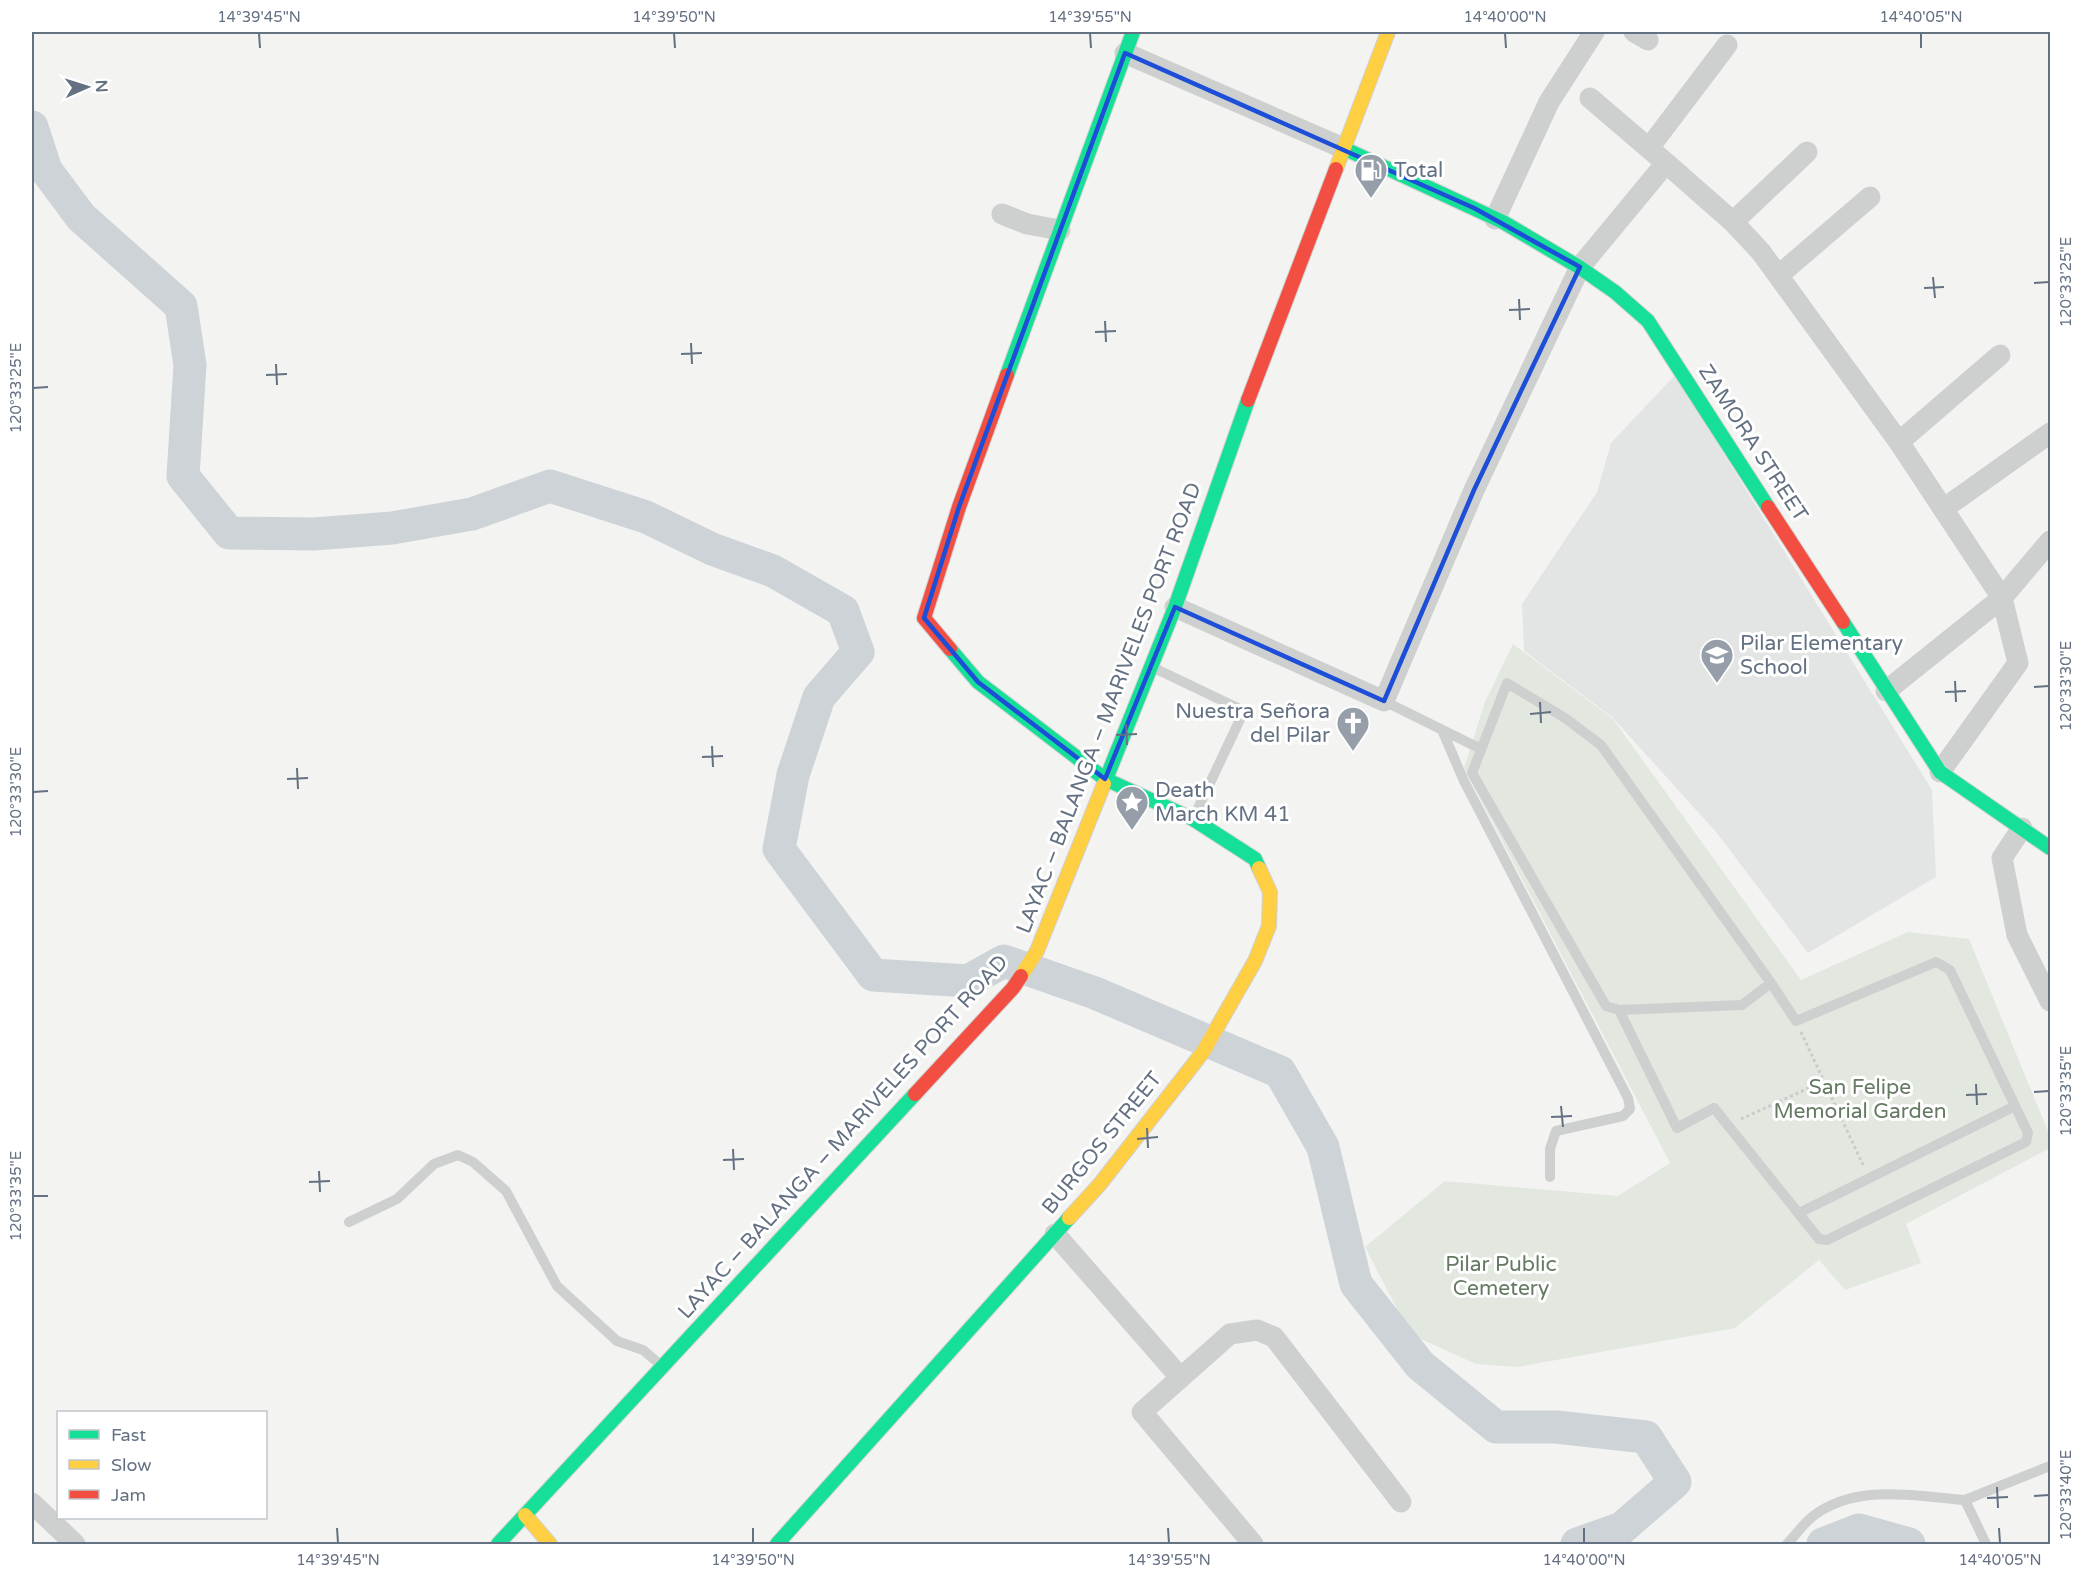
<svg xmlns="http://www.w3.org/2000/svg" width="2082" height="1576" font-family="'Varela Round',sans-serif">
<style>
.built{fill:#e3e5e5}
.green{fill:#e2e7e0}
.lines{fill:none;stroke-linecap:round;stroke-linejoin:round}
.river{stroke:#cdd3d6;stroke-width:33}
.fast-casing{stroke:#d0d1d1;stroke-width:16}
.slow-casing{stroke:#d0d1d1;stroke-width:16}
.jam-casing{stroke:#d0d1d1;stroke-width:16}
.path{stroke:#cacbcc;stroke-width:3;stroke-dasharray:3 3;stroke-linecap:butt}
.lane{stroke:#cecfcf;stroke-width:10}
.street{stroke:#cecfcf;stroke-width:21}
.fast{stroke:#16e098;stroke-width:14}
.slow{stroke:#ffcf43;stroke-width:14}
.jam{stroke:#f24e42;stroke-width:14}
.marked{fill:none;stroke:#1d4ed8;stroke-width:4.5;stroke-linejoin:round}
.ticks{fill:none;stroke:#647182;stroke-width:2}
.labels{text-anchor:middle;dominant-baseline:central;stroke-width:6;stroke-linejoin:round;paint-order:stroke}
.poi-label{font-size:21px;fill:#647182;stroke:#fff;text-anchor:start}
.street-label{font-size:21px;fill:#647182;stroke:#fff}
.park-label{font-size:21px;fill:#657963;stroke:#fff}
.neatline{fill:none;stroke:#647182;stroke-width:2}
.ticks-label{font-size:15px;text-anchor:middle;fill:#647182}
</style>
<rect width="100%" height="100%" fill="#f3f4f2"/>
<!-- built -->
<path class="built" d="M1675,375L1932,790L1936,877L1808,953L1716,832L1613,718L1524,651L1522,604L1597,492L1611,443Z"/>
<!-- green -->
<path class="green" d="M1513,644L1613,719L1801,980L1908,932L1969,939L2050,1136V1148L1906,1224L1921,1263L1845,1290L1819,1260L1735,1328L1517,1367L1476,1364L1410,1334L1365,1247L1445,1181L1618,1196L1670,1163L1464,768L1485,702Z"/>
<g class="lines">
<!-- river -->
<path class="river" d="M32,127L46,170L81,217L181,306L190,365L183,476L229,533L314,534L392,528L472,514L550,486L646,517L712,549L773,571L843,611L858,652L819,697L793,775L779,849L873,975L968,981L1004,961L1095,993L1280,1072L1323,1147L1356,1284L1420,1365L1496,1427H1556L1646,1437L1675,1482L1622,1528L1577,1544
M1823,1544L1859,1530L1909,1544"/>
<defs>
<path id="fast" d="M1343,148L1503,222L1579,267L1615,292L1648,321L1768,507
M1007,375L1133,32
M1843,622L1940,772L2050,848
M950,649L978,682L1105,779L1193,819L1255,859L1259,868
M1104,784L1175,607L1248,400
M498,1544L915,1094
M777,1544L1069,1218"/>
<path id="slow" d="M1336,169L1388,32
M1021,976L1037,951L1104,784
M1069,1218L1100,1184L1203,1052L1255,961L1269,926L1270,892L1259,868
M525,1515L550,1544"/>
<path id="jam" d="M1248,400L1336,169
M1768,507L1843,622
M950,649L924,618L959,507L1007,375
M915,1094L1013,988L1021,976"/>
</defs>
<!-- fast casing -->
<use href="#fast" class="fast-casing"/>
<!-- slow casing -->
<use href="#slow" class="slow-casing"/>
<!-- jam casing -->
<use href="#jam" class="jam-casing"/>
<!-- path -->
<path class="path" d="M1801,1032L1864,1167
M1741,1119L1824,1081"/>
<!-- lane -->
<path class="lane" d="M1152,667L1244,711L1193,819
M1384,701L1481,749
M1442,730L1464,781L1628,1098L1630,1109L1623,1116L1556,1131L1550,1149V1177
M1619,1010L1677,1128L1714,1108L1819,1239L1827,1240L2026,1142L2028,1133L1950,970L1936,962L1796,1021L1771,983L1601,745L1565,718L1507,683L1472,773L1606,1006L1619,1010L1742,1005L1771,983
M1799,1213L2015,1106
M349,1222L397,1199L434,1164L458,1155L473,1162L506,1191L557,1286L617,1341L643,1350L662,1366
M1965,1500L2050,1466
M1787,1544C1795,1536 1803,1524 1812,1517C1855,1483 1914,1496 1965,1500L1986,1544"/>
<!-- street -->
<path class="street" d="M1634,32L1648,40
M1125,53L1343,148
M1649,148L1727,45
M1666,163L1733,222L1761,252L1899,442L2002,598L2018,663L1940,772
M1002,214L1027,224L1060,230
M1495,219L1549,102L1594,32
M1733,222L1807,152
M1779,275L1870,197
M1899,442L2000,355
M1943,509L2050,433
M1175,607L1384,701L1474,490L1580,267L1666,163L1590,98
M1886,691L2002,598L2050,541
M2022,828L2002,858L2017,935L2050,1001
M1055,1234L1179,1376
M32,1503L75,1544
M1253,1544L1142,1412L1230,1334L1257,1330L1274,1337L1401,1502"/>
<!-- fast -->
<use href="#fast" class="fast"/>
<!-- slow -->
<use href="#slow" class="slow"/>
<!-- jam -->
<use href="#jam" class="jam"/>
</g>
<!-- marked area -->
<path class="marked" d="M1125,53L1474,208L1580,267L1474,490L1384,701L1175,607L1105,779L978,682L924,618L959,507Z"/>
<!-- ticks -->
<path class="ticks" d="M259,33L260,48M674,33L675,48M1090,33L1091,48M1505,33L1506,48M1921,33V48M1933,277L1935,298M2034,283L2049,282M1924,288L1944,287M1519,299L1520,320M1509,310L1530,309M1105,321L1106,342M1095,332L1116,331M691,343L692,364M681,354L702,353M276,364L277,385M266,375L287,374M33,388L48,387M1955,681L1956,702M2034,687L2049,686M1945,692L1966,691M1540,702L1541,723M1530,714L1551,712M1126,724L1127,745M1116,735L1137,734M712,746L713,767M702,757L723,756M297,768L298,789M287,779L308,778M33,792L48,791M1976,1084L1977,1105M2034,1092L2049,1091M1966,1095L1987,1094M1561,1106L1563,1127M1551,1117L1572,1116M1147,1128L1148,1148M1137,1139L1158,1137M733,1149L734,1170M723,1160L744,1159M319,1171L320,1192M309,1182L330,1181M33,1196H48M1997,1487L1998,1508M2034,1496L2049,1495M1987,1498L2008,1497M337,1528L338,1543M753,1528V1543M1168,1528L1169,1543M1584,1528V1543M1999,1528L2000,1543"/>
<!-- icons -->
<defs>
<symbol id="fuel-pin" viewBox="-11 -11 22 30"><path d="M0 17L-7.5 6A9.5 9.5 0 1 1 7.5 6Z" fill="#969fa9" stroke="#fff"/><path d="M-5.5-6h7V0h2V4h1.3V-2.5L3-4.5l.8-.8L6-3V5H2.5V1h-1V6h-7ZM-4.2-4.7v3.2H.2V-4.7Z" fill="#fff"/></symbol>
<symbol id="school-pin" viewBox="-11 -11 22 30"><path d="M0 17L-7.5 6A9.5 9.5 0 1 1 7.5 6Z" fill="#969fa9" stroke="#fff"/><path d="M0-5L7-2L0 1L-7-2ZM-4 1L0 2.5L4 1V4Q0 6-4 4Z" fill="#fff"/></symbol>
<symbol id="church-pin" viewBox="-11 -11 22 30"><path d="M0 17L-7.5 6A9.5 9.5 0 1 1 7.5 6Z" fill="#969fa9" stroke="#fff"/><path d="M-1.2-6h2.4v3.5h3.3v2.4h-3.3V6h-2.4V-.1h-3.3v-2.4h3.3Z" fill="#fff"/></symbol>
<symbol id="sight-pin" viewBox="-11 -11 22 30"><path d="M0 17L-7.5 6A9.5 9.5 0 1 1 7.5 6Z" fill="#969fa9" stroke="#fff"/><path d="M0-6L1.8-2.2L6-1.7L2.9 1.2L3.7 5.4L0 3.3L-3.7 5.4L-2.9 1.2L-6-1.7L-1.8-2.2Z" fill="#fff"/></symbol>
</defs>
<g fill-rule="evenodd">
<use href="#fuel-pin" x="1352" y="151" width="38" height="52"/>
<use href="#school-pin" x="1698" y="636" width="38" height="52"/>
<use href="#church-pin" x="1334" y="704" width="38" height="52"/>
<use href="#sight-pin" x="1113" y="783" width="38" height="52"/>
</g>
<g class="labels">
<!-- poi labels -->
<g class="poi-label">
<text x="1394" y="170">Total</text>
<text x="1740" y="643">Pilar Elementary<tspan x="1740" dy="24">School</tspan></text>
<text x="1330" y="711" text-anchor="end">Nuestra Señora<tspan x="1330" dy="24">del Pilar</tspan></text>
<text x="1155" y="790">Death<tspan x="1155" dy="24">March KM 41</tspan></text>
</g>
<!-- street labels -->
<g class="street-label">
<text transform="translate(1753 443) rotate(57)">ZAMORA STREET</text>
<text transform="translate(1109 708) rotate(-69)">LAYAC – BALANGA – MARIVELES PORT ROAD</text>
<text transform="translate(843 1137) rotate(-48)">LAYAC – BALANGA – MARIVELES PORT ROAD</text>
<text transform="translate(1102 1143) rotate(-51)">BURGOS STREET</text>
</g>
<!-- park labels -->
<g class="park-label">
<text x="1860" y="1087">San Felipe<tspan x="1860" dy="24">Memorial Garden</tspan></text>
<text x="1501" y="1264">Pilar Public<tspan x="1501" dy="24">Cemetery</tspan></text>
</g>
</g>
<!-- border -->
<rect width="2082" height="1576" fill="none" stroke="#ffffff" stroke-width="66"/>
<!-- legend -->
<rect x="57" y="1411" width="210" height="108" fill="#ffffff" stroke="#c1c6cd" stroke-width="1.5"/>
<rect x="69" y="1430" width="30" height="9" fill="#16e098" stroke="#c1c6cd" stroke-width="1.5"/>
<text x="111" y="1441" font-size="18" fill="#647182">Fast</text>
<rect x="69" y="1460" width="30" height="9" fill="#ffcf43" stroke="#c1c6cd" stroke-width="1.5"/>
<text x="111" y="1471" font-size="18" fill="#647182">Slow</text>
<rect x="69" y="1490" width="30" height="9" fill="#f24e42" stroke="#c1c6cd" stroke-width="1.5"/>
<text x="111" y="1501" font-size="18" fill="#647182">Jam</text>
<!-- north arrow -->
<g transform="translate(87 87) rotate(87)" stroke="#ffffff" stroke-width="4.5" paint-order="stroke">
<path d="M0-4.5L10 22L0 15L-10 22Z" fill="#647182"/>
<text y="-9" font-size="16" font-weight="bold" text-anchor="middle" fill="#647182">N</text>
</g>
<rect x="33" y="33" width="2016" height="1510" class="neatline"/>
<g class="ticks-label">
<text x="259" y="22">14°39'45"N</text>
<text x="674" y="22">14°39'50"N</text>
<text x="1090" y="22">14°39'55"N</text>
<text x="1505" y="22">14°40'00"N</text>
<text x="1921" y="22">14°40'05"N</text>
<text transform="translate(2066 282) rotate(-90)" y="5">120°33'25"E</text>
<text transform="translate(16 388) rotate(-90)" y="5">120°33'25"E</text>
<text transform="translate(2066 686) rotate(-90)" y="5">120°33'30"E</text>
<text transform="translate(16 792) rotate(-90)" y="5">120°33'30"E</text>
<text transform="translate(2066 1091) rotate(-90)" y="5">120°33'35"E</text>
<text transform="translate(16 1196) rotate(-90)" y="5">120°33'35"E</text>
<text transform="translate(2066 1495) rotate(-90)" y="5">120°33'40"E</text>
<text x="338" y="1565">14°39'45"N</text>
<text x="753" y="1565">14°39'50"N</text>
<text x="1169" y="1565">14°39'55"N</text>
<text x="1584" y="1565">14°40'00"N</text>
<text x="2000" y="1565">14°40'05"N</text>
</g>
</svg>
